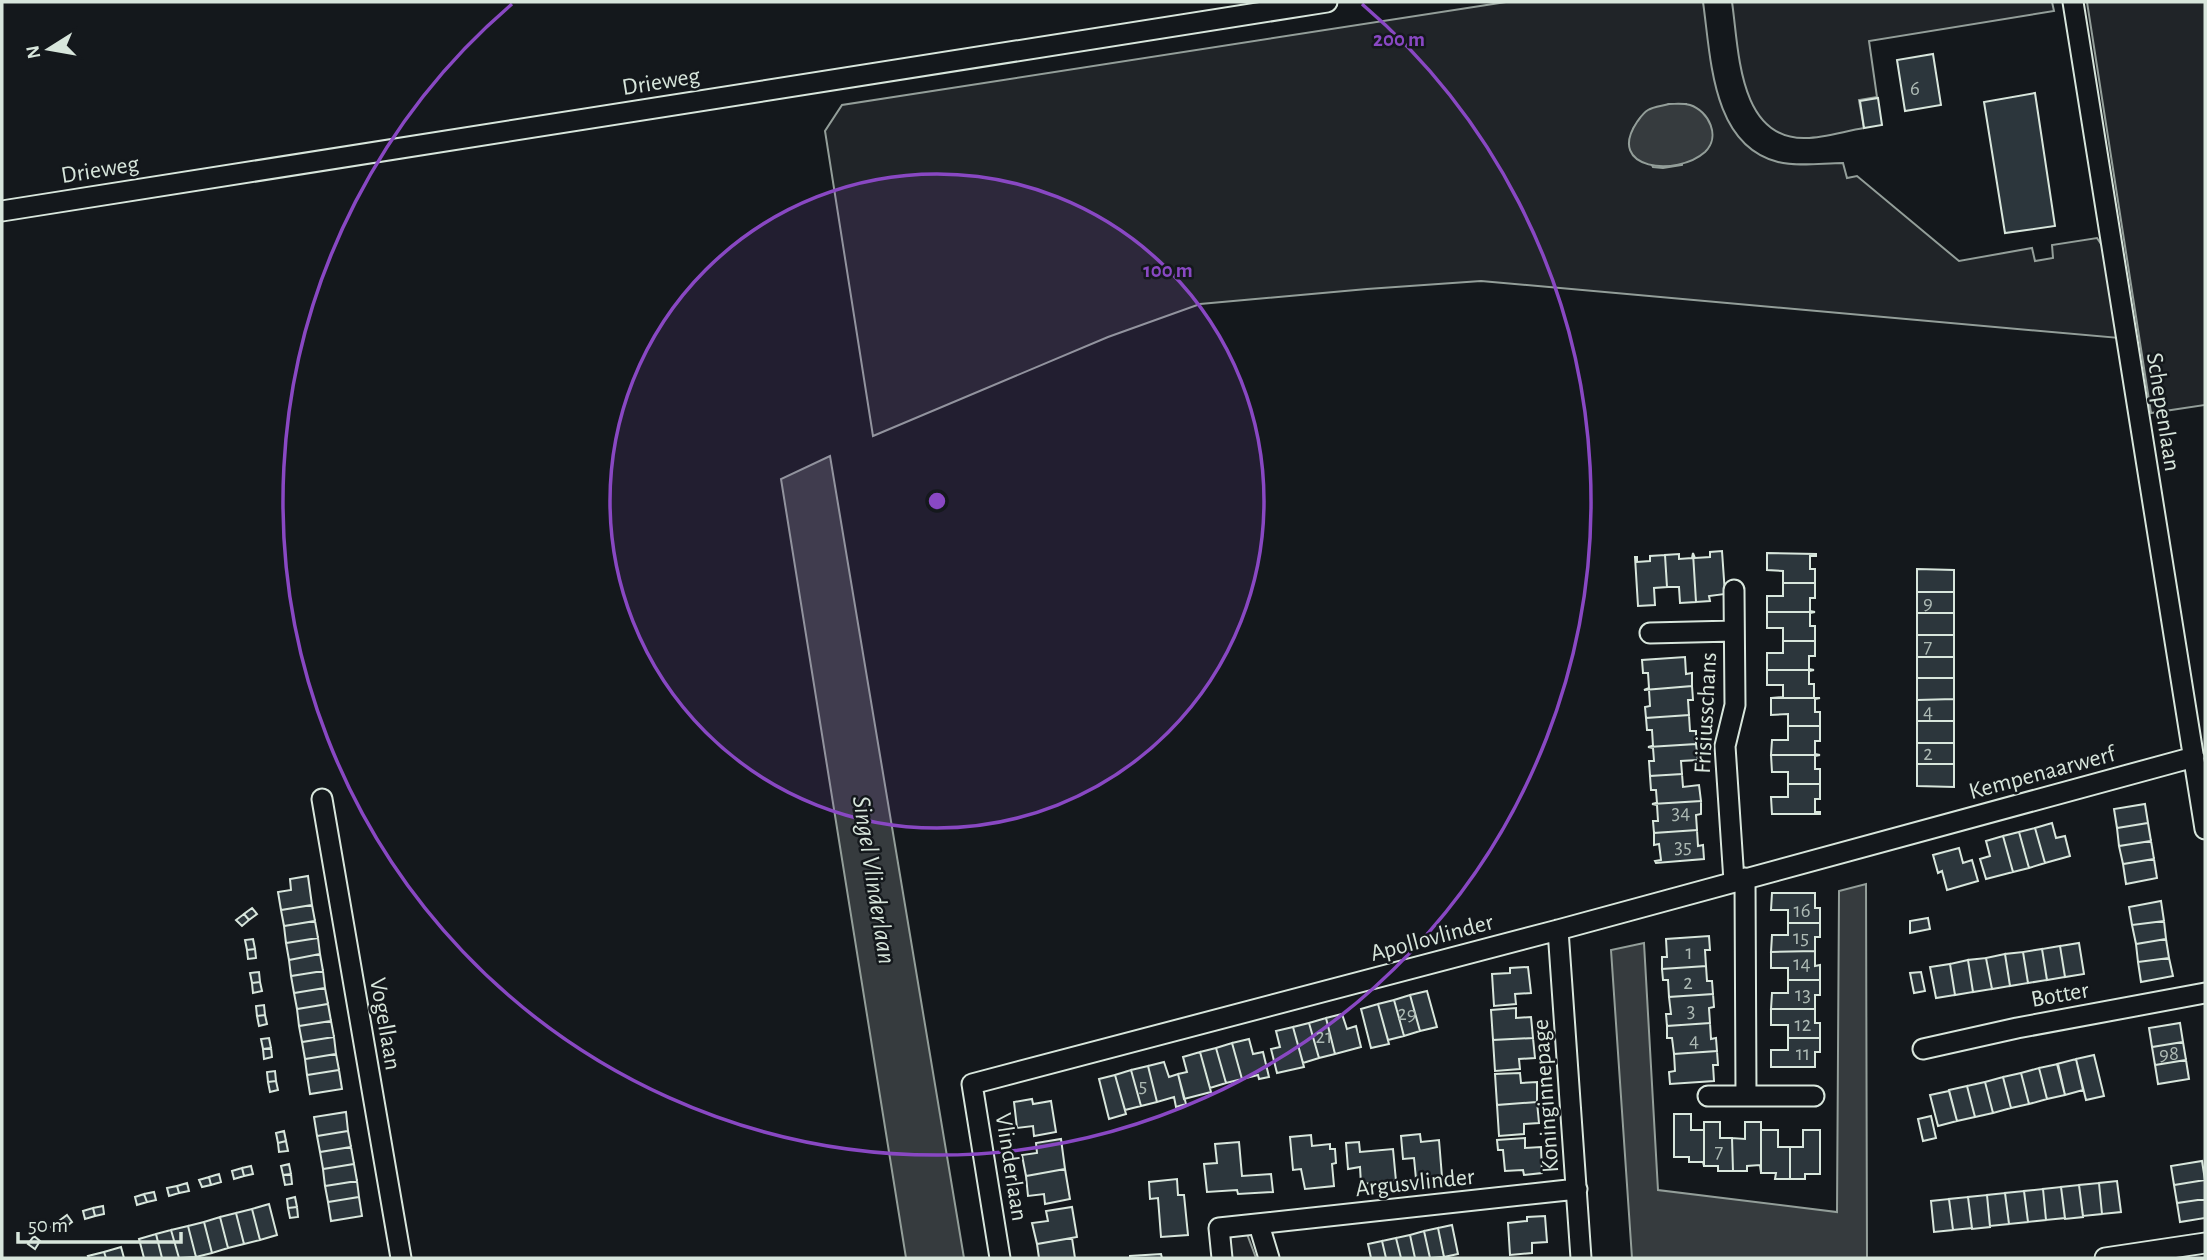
<svg xmlns="http://www.w3.org/2000/svg" width="2207" height="1260" font-family="'Alegreya Sans',sans-serif">
<style>
.green{fill:#202428;stroke:#939e99;stroke-width:2;fill-rule:evenodd}
.water{fill:#363b3e;stroke:#939e99;stroke-width:2}
.building{fill:#2c363c;stroke:#d8e6dc;stroke-width:2}
.lines{fill:none;stroke-linecap:round;stroke-linejoin:round}
.street-casing{stroke:#d8e6dc;stroke-width:23}
.street{stroke:#14181c;stroke-width:19}
.ring{fill:none;stroke:#8948c3;stroke-width:3.5}
.labels{text-anchor:middle;dominant-baseline:central;stroke-width:5;stroke-linejoin:round;paint-order:stroke}
.number-label{font-size:21px;fill:#adbab4}
.street-label{font-size:24px;fill:#d8e6dc;stroke:#14181c}
.water-label{font-size:26px;font-style:italic;fill:#d8e6dc;stroke:#14181c}
.centre{fill:#8948c3;stroke:#14181c;stroke-width:3.5}
.ring-label{font-size:21px;text-anchor:middle;font-weight:bold;fill:#8948c3;stroke:#14181c;stroke-width:5;stroke-linejoin:round;paint-order:stroke}
</style>
<rect width="100%" height="100%" fill="#14181c"/>
<!-- green -->
<path class="green" d="M1506,2H1703C1711,57 1711,145 1778,162C1798,167 1823,163 1843,163L1847,178L1857,176L1959,261L2032,248L2035,261L2053,258L2052,245L2097,238L2105,250L2119,338L1481,281L1367,289L1200,304L1108,337L873,436L825,131L842,105ZM1669,104H1686L1682,165L1663,168L1653,167L1633,129L1641,117Z
M1732,2H2052L2054,11L1869,41L1877,97L1859,100L1864,128C1845,131 1825,138 1806,138C1738,140 1739,49 1732,2Z
M2087,2H2205V405L2151,413Z
M1247,1234L1256,1258H1231L1230,1235Z"/>
<!-- water -->
<path class="water" d="M1669,104C1676,104 1683,103 1690,105C1709,111 1721,137 1705,152C1677,177 1605,170 1637,122C1640,118 1643,113 1648,110C1653,107 1662,106 1669,104Z
M830,456L964,1258H906L781,479Z
M1866,884L1867,1258H1632L1611,950L1644,943L1658,1190L1837,1212L1839,891Z"/>
<!-- building -->
<path class="building" d="M1933,54L1941,105L1905,111L1897,60Z
M2035,93L2055,226L2005,233L1984,102Z
M1878,98L1882,125L1864,128L1860,101Z
M1722,551L1725,594L1709,596L1710,601L1696,602L1693,553L1695,558L1710,557V552Z
M1693,553L1696,602L1680,603L1679,587H1667L1665,555L1679,554V559L1692,558Z
M1767,553L1816,554V556H1810V569H1815V583H1783V571L1767,570Z
M1665,555L1667,587L1654,588L1655,605L1638,606L1635,557H1637V562L1650,561V556Z
M1917,569L1954,570V592H1917Z
M1783,583H1815V598H1810V611L1815,612H1767V596H1783Z
M1917,592H1954V613H1917Z
M1767,612H1815L1810,613V626H1815V641H1783V628H1767Z
M1917,613H1954V635H1917Z
M1917,635H1954V657H1917Z
M1783,641H1815V656H1809V669L1814,670H1767V653H1783Z
M1685,657L1686,674L1692,673V686L1644,690L1649,688L1648,673H1643L1642,660Z
M1917,657H1954V678H1917Z
M1767,670H1814L1809,671V684H1814V698H1820H1771L1783,697V685H1767Z
M1917,678H1954V699L1917,700Z
M1692,686L1693,700H1688L1689,715L1646,718L1645,707L1650,706L1649,690H1644Z
M1771,698H1820L1815,699V712H1820V726H1788V714L1771,715Z
M1954,699V721H1917V700Z
M1689,715L1690,731H1696V744L1648,747L1653,746L1652,730H1647L1646,718Z
M1917,721H1954V743H1917Z
M1788,726H1820V741H1815V754L1820,755H1771L1772,740H1788Z
M1917,743H1954V764H1917Z
M1696,744L1698,760L1681,761L1682,774L1650,776L1649,761H1654L1653,748L1648,747Z
M1771,755H1820L1815,756V769H1820V784H1788V772H1772Z
M1917,764H1954V787L1917,786Z
M1682,774L1683,787L1699,785L1701,801L1652,804L1657,803L1656,790H1651L1650,776Z
M1788,784H1820V799H1815V812H1820V814H1772L1771,797H1788Z
M1701,801V814L1696,815L1697,830L1654,833L1653,821H1658L1657,805L1652,804Z
M2145,804L2148,823L2117,828L2114,809Z
M2052,823L2056,838L2065,836L2070,856L2045,863L2035,828Z
M2148,823L2151,841L2119,846L2117,828Z
M2035,828L2045,863L2029,868L2019,832Z
M1697,830L1698,846L1703,845L1704,859L1656,863L1655,861L1661,860L1659,844L1654,845V833Z
M2019,832L2029,868L2013,872L2003,836Z
M2003,836L2013,872L1986,879L1980,859L1990,856L1986,841Z
M2151,841L2154,859L2123,864L2119,846Z
M1959,848L1963,863L1972,860L1978,881L1947,890L1942,871L1938,873L1933,855Z
M2154,859L2157,878L2126,884L2123,864Z
M308,876L312,905L281,910L278,892L291,890L290,879Z
M1772,893H1815V908H1820V923H1788V910H1771Z
M2161,901L2164,921L2132,925L2129,907Z
M312,905L315,921L284,926L281,910Z
M252,908L257,914L249,920L244,914Z
M244,914L249,920L242,926L236,920Z
M1928,918L1930,929L1910,933V921Z
M315,921L318,938L286,943L284,926Z
M2164,921L2166,939L2136,944L2132,925Z
M1788,923H1820V937H1815V951L1771,952L1772,935H1788Z
M1709,936L1710,950H1705L1706,966L1662,969V957H1667L1666,939Z
M318,938L320,954L289,960L286,943Z
M253,939L255,949L247,950L245,940Z
M2166,939L2169,958L2138,962L2136,944Z
M2079,943L2084,974L2065,977L2060,946Z
M2060,946L2065,977L2047,980L2042,949Z
M255,949L256,958L248,959L247,950Z
M2042,949L2047,980L2028,983L2023,952Z
M1815,951V966L1820,965V980H1788V968H1771V952Z
M2023,952L2028,983L2010,986L2005,954Z
M320,954L323,971L291,976L289,960Z
M2005,954L2010,986L1992,989L1986,958Z
M1986,958L1992,989L1973,992L1968,960Z
M2169,958L2173,976L2141,982L2138,962Z
M1968,960L1973,992L1955,995L1950,964Z
M1950,964L1955,995L1936,998L1930,967Z
M1706,966L1707,981H1712L1713,994L1669,997L1668,980H1663L1662,969Z
M1528,967L1531,993L1515,994L1516,1004L1494,1006L1492,974L1510,973V968Z
M323,971L325,988L294,993L291,976Z
M259,972L260,982L252,983L250,973Z
M1921,972L1925,991L1914,993L1910,973Z
M1788,980H1820V995H1815V1009H1771L1772,993H1788Z
M260,982L262,991L253,993L252,983Z
M325,988L328,1004L297,1009L294,993Z
M1427,991L1437,1027L1420,1031L1410,995Z
M1713,994L1714,1007L1709,1008L1710,1023L1667,1026L1666,1014H1671L1669,997Z
M1410,995L1420,1031L1404,1036L1394,1000Z
M1394,1000L1404,1036L1388,1040L1378,1004Z
M328,1004L331,1021L299,1026L297,1009Z
M1378,1004L1389,1044L1371,1048L1361,1009Z
M264,1005L265,1015L257,1016L256,1006Z
M1516,1008V1018L1531,1017L1533,1038L1493,1040L1491,1010Z
M1771,1009H1815V1023H1820V1038H1788V1025H1771Z
M1342,1014L1347,1029L1356,1026L1361,1047L1335,1054L1326,1018Z
M265,1015L267,1024L259,1026L257,1016Z
M1326,1018L1335,1054L1319,1058L1309,1023Z
M331,1021L334,1037L302,1042L299,1026Z
M1309,1023L1319,1058L1303,1063L1293,1027Z
M1710,1023L1711,1039L1716,1038L1717,1051L1674,1054L1672,1038H1667V1026Z
M2180,1023L2183,1042L2152,1047L2149,1028Z
M1293,1027L1304,1067L1277,1073L1271,1049L1280,1047L1276,1031Z
M334,1037L336,1054L305,1059L302,1042Z
M269,1038L271,1048L263,1049L261,1039Z
M1533,1038L1535,1058L1519,1059L1520,1069L1495,1071L1493,1040Z
M1788,1038H1820V1052H1815V1067H1771V1050H1788Z
M1249,1039L1253,1054L1263,1052L1269,1077L1259,1079L1258,1075L1242,1079L1232,1043Z
M2183,1042L2186,1060L2155,1065L2152,1047Z
M1232,1043L1242,1079L1226,1083L1216,1048Z
M271,1048L272,1057L264,1059L263,1049Z
M1216,1048L1226,1083L1210,1088L1200,1052Z
M1717,1051L1718,1065H1713L1714,1081L1670,1084L1669,1072L1675,1071L1674,1054Z
M1200,1052L1211,1092L1184,1099L1178,1074L1187,1072L1183,1057Z
M336,1054L339,1070L307,1075L305,1059Z
M2094,1055L2104,1096L2086,1100L2076,1059Z
M2076,1059L2083,1090L2065,1095L2057,1064Z
M2186,1060L2189,1079L2158,1084L2155,1065Z
M1164,1062L1169,1077L1178,1074L1186,1104L1176,1107L1174,1097L1157,1102L1148,1066Z
M2058,1064L2065,1095L2047,1099L2039,1068Z
M1148,1066L1157,1102L1141,1106L1131,1070Z
M2039,1068L2047,1099L2029,1104L2021,1073Z
M339,1070L342,1089L310,1094L307,1075Z
M1131,1070L1141,1106L1125,1110L1115,1075Z
M275,1071L276,1081L268,1082L267,1072Z
M1520,1073L1521,1083L1537,1082V1102L1497,1105L1495,1074Z
M2021,1073L2029,1104L2011,1108L2003,1077Z
M1115,1075L1126,1114L1109,1119L1099,1079Z
M2003,1077L2011,1108L1993,1113L1985,1082Z
M276,1081L278,1090L270,1092L268,1082Z
M1985,1082L1993,1113L1975,1117L1967,1086Z
M1967,1086L1975,1117L1957,1121L1949,1090Z
M1949,1091L1957,1121L1938,1126L1930,1095Z
M1032,1099L1033,1104L1051,1101L1056,1132L1034,1136L1033,1126L1017,1128L1014,1102Z
M1537,1102L1539,1123L1524,1124V1134L1499,1136L1497,1105Z
M346,1112L348,1131L317,1136L314,1117Z
M1674,1114H1691V1130H1704V1166L1703,1162H1689V1157H1674Z
M1931,1116L1936,1138L1923,1141L1918,1119Z
M1704,1122H1720V1138H1732L1733,1171H1718V1166H1704Z
M1745,1122H1761V1173L1760,1165L1747,1166V1171H1733L1732,1138L1745,1139Z
M1761,1130H1778V1147H1790V1179H1775L1776,1173H1761Z
M1803,1130H1820V1174H1805V1179H1790V1147H1803Z
M284,1131L286,1141L278,1143L276,1133Z
M348,1131L351,1147L320,1152L317,1136Z
M1420,1134L1421,1142L1439,1140L1442,1177L1416,1179L1414,1158L1403,1159L1401,1136Z
M1311,1135L1312,1146L1330,1144V1149H1335L1336,1163L1332,1164L1334,1186L1305,1189L1301,1169L1293,1170L1290,1137Z
M1525,1138V1148L1541,1147L1542,1173L1524,1175L1523,1170L1505,1171L1503,1150H1498L1497,1140Z
M1061,1139L1065,1169L1026,1176L1022,1155L1037,1153L1036,1143Z
M286,1141L288,1151L279,1152L278,1143Z
M1239,1142L1242,1176L1271,1174L1273,1192L1238,1194L1237,1190L1207,1192L1204,1164L1217,1163L1215,1144Z
M1359,1142L1360,1152L1393,1149L1396,1181L1361,1184L1360,1167L1348,1169L1346,1143Z
M351,1147L354,1164L323,1169L320,1152Z
M2202,1161L2205,1180L2174,1185L2171,1166Z
M289,1164L291,1174L283,1175L281,1166Z
M354,1164L357,1181L325,1186L323,1169Z
M251,1166L253,1174L244,1176L242,1168Z
M242,1168L244,1176L234,1179L232,1171Z
M1065,1169L1070,1199L1045,1204L1044,1194L1028,1196L1026,1176Z
M219,1174L221,1182L211,1185L209,1177Z
M291,1174L292,1184L285,1185L283,1175Z
M209,1177L211,1185L202,1187L199,1180Z
M1177,1179L1178,1195H1184L1188,1235L1161,1237L1158,1198L1150,1199L1149,1182Z
M2205,1180V1199L2177,1203L2174,1185Z
M357,1181L359,1197L328,1202L325,1186Z
M2117,1181L2121,1212L2102,1214L2099,1183Z
M187,1183L189,1191L179,1193L177,1186Z
M2099,1183L2102,1214L2083,1216L2079,1185Z
M2079,1185L2083,1217L2065,1219L2061,1187Z
M177,1186L179,1193L169,1196L167,1188Z
M2061,1187L2065,1218L2046,1220L2043,1189Z
M2043,1189L2046,1220L2028,1222L2024,1191Z
M2024,1191L2028,1222L2009,1224L2005,1193Z
M154,1192L156,1200L147,1202L144,1194Z
M2005,1193L2009,1224L1990,1226L1987,1195Z
M144,1194L147,1202L137,1205L135,1197Z
M1987,1195L1990,1227L1972,1229L1968,1197Z
M295,1197L297,1207L288,1208L287,1199Z
M359,1197L362,1216L331,1221L328,1202Z
M1968,1197L1972,1228L1953,1230L1949,1199Z
M1949,1199L1953,1230L1934,1232L1931,1201Z
M2205,1199V1218L2180,1222L2177,1203Z
M269,1204L277,1235L260,1240L252,1209Z
M103,1206L104,1214L95,1216L93,1208Z
M297,1207L298,1217L290,1218L288,1208Z
M1072,1207L1077,1237L1037,1244L1032,1223L1048,1221L1046,1211Z
M93,1208L95,1216L85,1219L83,1211Z
M252,1209L260,1240L244,1244L236,1213Z
M236,1213L244,1244L228,1248L220,1217Z
M67,1215L72,1222L64,1228L59,1221Z
M1545,1216L1547,1242L1532,1243V1253L1510,1255L1508,1223L1527,1221V1217Z
M220,1217L228,1248L212,1253L204,1222Z
M59,1221L64,1228L55,1233L51,1227Z
M204,1222L212,1253L196,1257L188,1226Z
M1452,1225L1458,1254L1444,1257L1438,1228Z
M188,1226L196,1257L179,1258L171,1230Z
M1438,1228L1444,1257L1430,1258L1424,1231Z
M171,1230L179,1258H162L156,1234Z
M1424,1231L1430,1258H1415L1410,1235Z
M156,1234L162,1258H144L139,1239Z
M1410,1235L1415,1258H1401L1396,1238Z
M34,1236L40,1241L35,1249L28,1244Z
M1072,1238L1075,1258H1039L1037,1244Z
M1396,1238L1401,1258H1386L1382,1241Z
M1382,1241L1386,1258H1371L1368,1244Z
M121,1247L124,1258H106L104,1252Z
M104,1252L106,1258H89L88,1256Z
M1161,1254L1162,1258H1130V1256Z"/>
<g class="lines">
<defs>
<path id="street" d="M2073,2L2205,829
M2,211L1327,2
M1650,633L1734,631
M322,799L401,1258
M1745,878L1746,1095
M1734,881L1725,746L1735,705L1734,590
M1558,930L1581,1258
M1923,1049L2017,1028L2205,993
M1708,1096H1814
M1259,1225L1269,1258
M1000,1258L972,1084L1558,930L2194,757
M1222,1258L1219,1228L1577,1189
M2105,1258L2205,1243"/>
</defs>
<!-- street casing -->
<use href="#street" class="street-casing"/>
<!-- street -->
<use href="#street" class="street"/>
</g>
<!-- distance rings -->
<circle cx="937" cy="501" r="327" fill="#8948c3" fill-opacity=".12"/>
<g class="ring">
<circle cx="937" cy="501" r="327"/>
<path d="M1362 4A654 654 0 1 1 512 4"/>
</g>
<g class="labels">
<!-- number labels -->
<g class="number-label">
<text x="1915" y="88">6</text>
<text x="1928" y="602">9</text>
<text x="1928" y="646">7</text>
<text x="1928" y="711">4</text>
<text x="1928" y="753">2</text>
<text x="1681" y="812">34</text>
<text x="1683" y="846">35</text>
<text x="1802" y="910">16</text>
<text x="1801" y="937">15</text>
<text x="1689" y="952">1</text>
<text x="1802" y="963">14</text>
<text x="1688" y="982">2</text>
<text x="1803" y="994">13</text>
<text x="1691" y="1010">3</text>
<text x="1407" y="1013">29</text>
<text x="1803" y="1024">12</text>
<text x="1324" y="1036">21</text>
<text x="1694" y="1040">4</text>
<text x="1803" y="1053">11</text>
<text x="2169" y="1053">98</text>
<text x="1143" y="1085">5</text>
<text x="1719" y="1151">7</text>
</g>
<!-- street labels -->
<g class="street-label">
<text transform="translate(661 82) rotate(-9)">Drieweg</text>
<text transform="translate(100 170) rotate(-9)">Drieweg</text>
<text transform="translate(2163 412) rotate(81)">Schepenlaan</text>
<text transform="translate(1706 713) rotate(-87)">Frisiusschans</text>
<text transform="translate(2042 773) rotate(-15)">Kempenaarwerf</text>
<text transform="translate(1432 938) rotate(-15)">Apollovlinder</text>
<text transform="translate(2060 995) rotate(-10)">Botter</text>
<text transform="translate(385 1024) rotate(80)">Vogellaan</text>
<text transform="translate(1546 1096) rotate(-94)">Koninginnepage</text>
<text transform="translate(1011 1167) rotate(81)">Vlinderlaan</text>
<text transform="translate(1415 1183) rotate(-6)">Argusvlinder</text>
</g>
<!-- water labels -->
<g class="water-label">
<text transform="translate(874 880) rotate(81)">Singel Vlinderlaan</text>
</g>
</g>
<circle cx="937" cy="501" r="10" class="centre"/>
<g class="ring-label">
<text x="1399" y="46">200 m</text>
<text x="1168" y="277">100 m</text>
</g>
<!-- border -->
<rect width="2207" height="1260" fill="none" stroke="#d8e6dc" stroke-width="7"/>
<!-- north arrow -->
<g transform="translate(49 49) rotate(259)" stroke="#14181c" stroke-width="5" paint-order="stroke">
<path d="M0-5L12 26L0 18L-12 26Z" fill="#d8e6dc"/>
<text y="-10" font-size="19" font-weight="bold" text-anchor="middle" fill="#d8e6dc">N</text>
</g>
<!-- scale -->
<path d="M18 1232v10h163v-10" fill="none" stroke="#d8e6dc" stroke-width="3.5"/>
<text x="28" y="1232" font-size="21" fill="#d8e6dc" stroke="#14181c" stroke-width="5" paint-order="stroke">50 m</text>
</svg>
